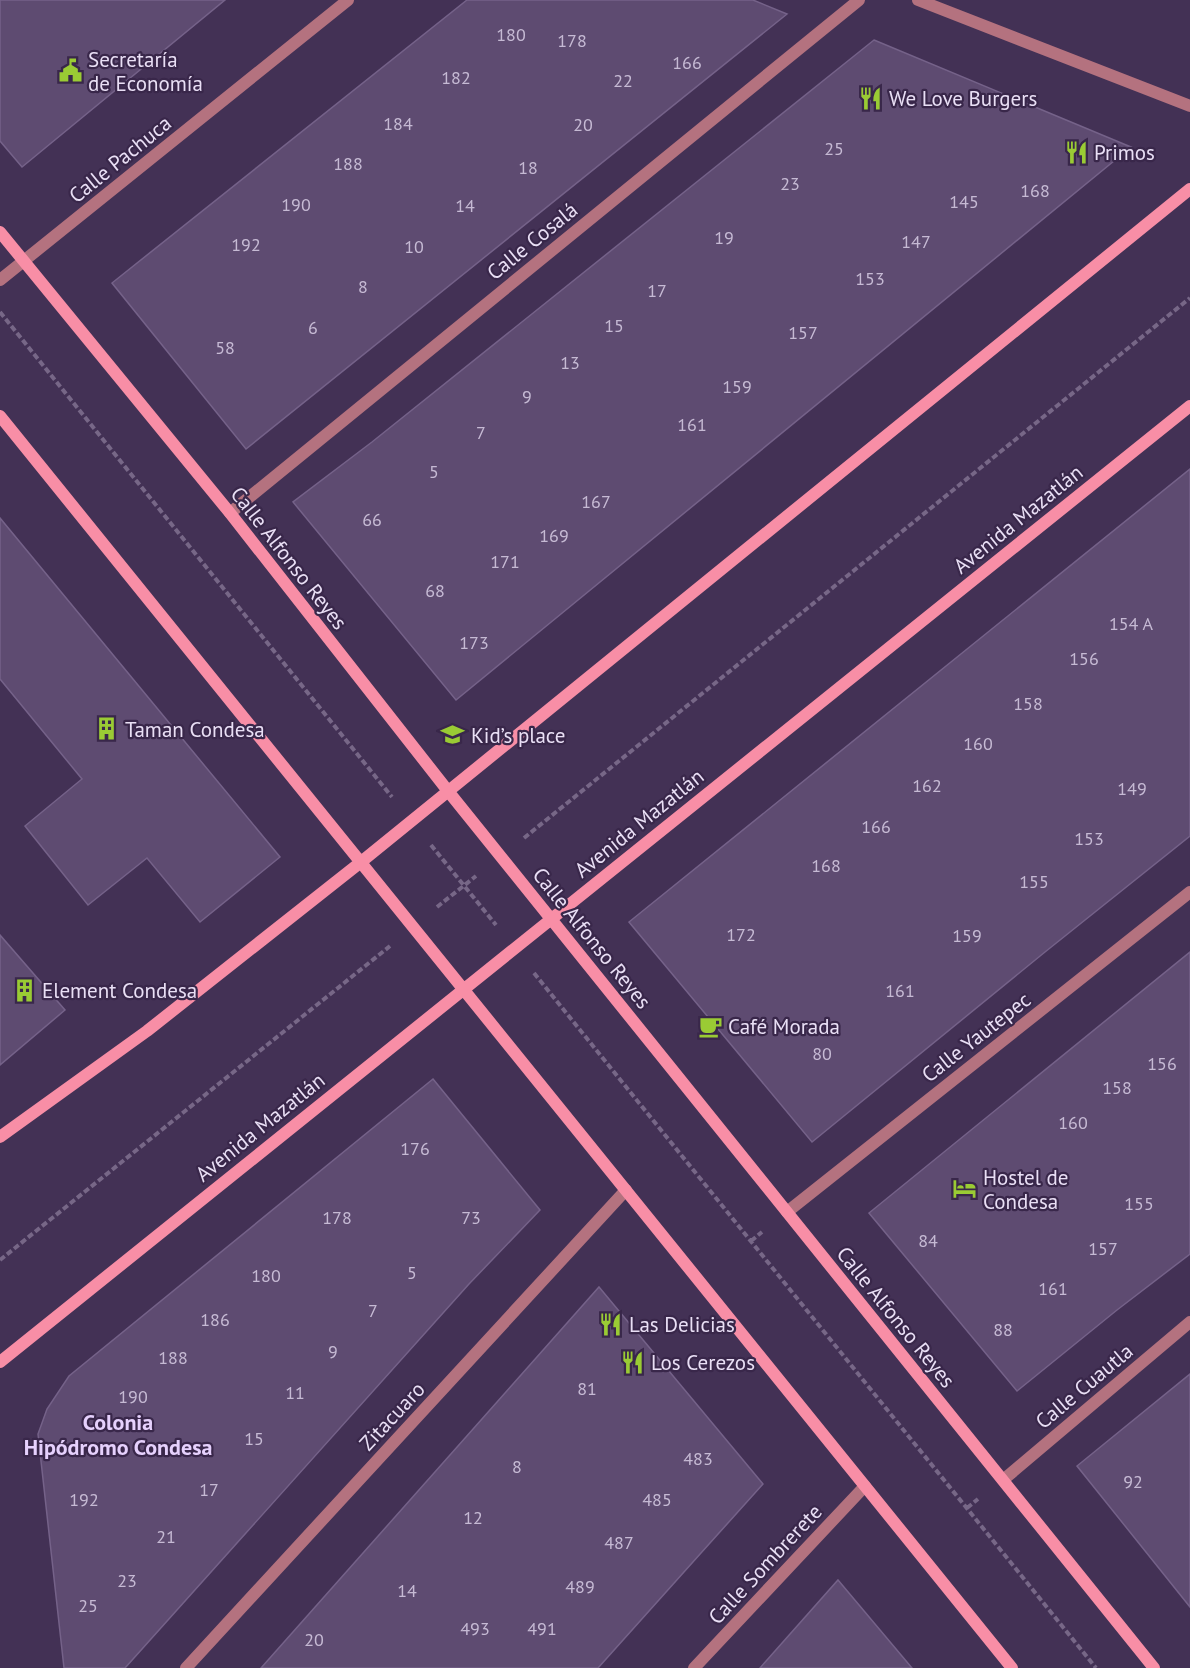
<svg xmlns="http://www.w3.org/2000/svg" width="1190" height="1668" font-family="'PT Sans',sans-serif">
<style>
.building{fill:#5e4b71;stroke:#756289;stroke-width:1.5}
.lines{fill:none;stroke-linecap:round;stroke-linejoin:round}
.path{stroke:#776787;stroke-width:4;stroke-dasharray:6 3;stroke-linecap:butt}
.minor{stroke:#b4727f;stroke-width:12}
.secondary{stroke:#f88ea6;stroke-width:12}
.labels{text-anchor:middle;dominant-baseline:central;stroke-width:4.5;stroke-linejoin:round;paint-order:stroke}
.number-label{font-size:18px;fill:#c6bad4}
.poi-label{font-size:21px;fill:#e9dff5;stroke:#39274a;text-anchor:start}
.street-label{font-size:21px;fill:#e9dff5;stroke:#39274a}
.neighbourhood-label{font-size:22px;font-weight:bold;fill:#e6d1fd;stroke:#39274a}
</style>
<rect width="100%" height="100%" fill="#433155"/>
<!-- building -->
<path class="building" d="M0,0H225L22,167L0,141Z
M467,0H753L787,14L246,449L112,283Z
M874,40L1131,147L456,700L293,502L372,442Z
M1190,469V836L1045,952L812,1142L629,922Z
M0,518L280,857L200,922L147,858L88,905L25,826L82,779L0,679Z
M0,935L65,1010L0,1065Z
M1190,952V1254L1117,1310L1017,1391L869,1213Z
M433,1079L540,1210L469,1284L125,1668H64L38,1434L47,1409L69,1376Z
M599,1287L763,1484L701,1553L598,1668H261Z
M1190,1374V1607L1077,1466Z
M838,1580L912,1668H760Z"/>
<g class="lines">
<!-- path -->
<path class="path" d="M0,312L392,797
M524,838L1190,298
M431,845L496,925
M437,907L476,876
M534,973L1096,1668
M751,1241L762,1232
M0,1260L390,946
M967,1508L978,1499"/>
<!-- minor -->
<path class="minor" d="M918,0L1190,106
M0,280L348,0
M230,513L859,0
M787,1212L1190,892
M1003,1480L1190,1322
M186,1668L626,1190
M694,1668L865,1486"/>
<!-- secondary -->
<path class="secondary" d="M0,232L230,513L448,791L1154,1668
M0,416L1012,1668
M0,1137L147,1031L361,862L1190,189
M0,1362L1190,406"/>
</g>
<!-- icons -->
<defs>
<symbol id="civic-bare" viewBox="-9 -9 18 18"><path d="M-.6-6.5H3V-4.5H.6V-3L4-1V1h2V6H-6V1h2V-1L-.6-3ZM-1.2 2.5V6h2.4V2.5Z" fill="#9acb34" stroke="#39274a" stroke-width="2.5" paint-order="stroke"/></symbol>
<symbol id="restaurant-bare" viewBox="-9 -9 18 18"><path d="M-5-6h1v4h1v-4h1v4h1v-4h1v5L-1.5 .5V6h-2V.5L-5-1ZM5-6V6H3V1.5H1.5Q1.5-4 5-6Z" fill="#9acb34" stroke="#39274a" stroke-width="2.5" paint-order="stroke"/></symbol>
<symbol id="building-bare" viewBox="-9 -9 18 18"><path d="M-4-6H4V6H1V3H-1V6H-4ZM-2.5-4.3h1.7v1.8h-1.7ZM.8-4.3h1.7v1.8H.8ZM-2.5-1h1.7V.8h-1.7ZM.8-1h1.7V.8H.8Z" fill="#9acb34" stroke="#39274a" stroke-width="2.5" paint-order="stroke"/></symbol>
<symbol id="school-bare" viewBox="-9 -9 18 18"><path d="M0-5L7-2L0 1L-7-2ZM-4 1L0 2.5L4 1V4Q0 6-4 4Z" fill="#9acb34" stroke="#39274a" stroke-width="2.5" paint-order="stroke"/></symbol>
<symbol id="cafe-bare" viewBox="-9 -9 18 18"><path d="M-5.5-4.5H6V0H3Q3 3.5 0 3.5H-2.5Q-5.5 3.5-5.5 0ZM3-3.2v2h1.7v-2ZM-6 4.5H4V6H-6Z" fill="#9acb34" stroke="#39274a" stroke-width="2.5" paint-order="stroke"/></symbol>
<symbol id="hotel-bare" viewBox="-9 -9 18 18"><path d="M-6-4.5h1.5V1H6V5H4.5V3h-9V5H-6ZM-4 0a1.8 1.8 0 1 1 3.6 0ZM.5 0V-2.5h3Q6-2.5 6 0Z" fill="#9acb34" stroke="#39274a" stroke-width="2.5" paint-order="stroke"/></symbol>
</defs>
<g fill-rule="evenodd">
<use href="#civic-bare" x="54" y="54" width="33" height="33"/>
<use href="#restaurant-bare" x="854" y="82" width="33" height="33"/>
<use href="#restaurant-bare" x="1060" y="136" width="33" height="33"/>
<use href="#building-bare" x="90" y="712" width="33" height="33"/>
<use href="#school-bare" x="436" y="718" width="33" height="33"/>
<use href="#building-bare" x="8" y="974" width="33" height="33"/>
<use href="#cafe-bare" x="694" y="1010" width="33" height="33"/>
<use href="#hotel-bare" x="948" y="1172" width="33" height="33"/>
<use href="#restaurant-bare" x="594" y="1308" width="33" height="33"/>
<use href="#restaurant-bare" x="616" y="1346" width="33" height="33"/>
</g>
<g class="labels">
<!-- number labels -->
<g class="number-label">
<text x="511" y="34">180</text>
<text x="572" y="40">178</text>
<text x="687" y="62">166</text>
<text x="456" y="77">182</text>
<text x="623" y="80">22</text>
<text x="398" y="123">184</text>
<text x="583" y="124">20</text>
<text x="834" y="148">25</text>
<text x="348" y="163">188</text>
<text x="528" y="167">18</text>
<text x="790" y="183">23</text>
<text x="1035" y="190">168</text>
<text x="964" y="201">145</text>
<text x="296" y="204">190</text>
<text x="465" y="205">14</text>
<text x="724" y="237">19</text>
<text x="916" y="241">147</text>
<text x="246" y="244">192</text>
<text x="414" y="246">10</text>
<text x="870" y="278">153</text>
<text x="363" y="286">8</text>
<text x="657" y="290">17</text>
<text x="614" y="325">15</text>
<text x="313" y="327">6</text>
<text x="803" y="332">157</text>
<text x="225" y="347">58</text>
<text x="570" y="362">13</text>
<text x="737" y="386">159</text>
<text x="527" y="396">9</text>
<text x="692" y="424">161</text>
<text x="481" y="432">7</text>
<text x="434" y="471">5</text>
<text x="596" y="501">167</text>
<text x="372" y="519">66</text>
<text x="554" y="535">169</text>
<text x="505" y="561">171</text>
<text x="435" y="590">68</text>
<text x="1131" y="623">154 A</text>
<text x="474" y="642">173</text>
<text x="1084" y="658">156</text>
<text x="1028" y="703">158</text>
<text x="978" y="743">160</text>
<text x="927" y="785">162</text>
<text x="1132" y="788">149</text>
<text x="876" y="826">166</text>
<text x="1089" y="838">153</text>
<text x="826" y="865">168</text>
<text x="1034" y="881">155</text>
<text x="741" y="934">172</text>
<text x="967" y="935">159</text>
<text x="900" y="990">161</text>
<text x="822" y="1053">80</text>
<text x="1162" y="1063">156</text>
<text x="1117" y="1087">158</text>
<text x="1073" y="1122">160</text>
<text x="415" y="1148">176</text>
<text x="1139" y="1203">155</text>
<text x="337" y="1217">178</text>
<text x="471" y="1217">73</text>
<text x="928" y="1240">84</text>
<text x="1103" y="1248">157</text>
<text x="412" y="1272">5</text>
<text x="266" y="1275">180</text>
<text x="1053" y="1288">161</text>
<text x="373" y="1310">7</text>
<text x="215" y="1319">186</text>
<text x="1003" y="1329">88</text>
<text x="333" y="1351">9</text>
<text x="173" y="1357">188</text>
<text x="587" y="1388">81</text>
<text x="295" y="1392">11</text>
<text x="133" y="1396">190</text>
<text x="254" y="1438">15</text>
<text x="698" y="1458">483</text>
<text x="517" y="1466">8</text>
<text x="1133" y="1481">92</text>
<text x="209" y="1489">17</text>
<text x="84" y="1499">192</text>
<text x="657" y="1499">485</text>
<text x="473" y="1517">12</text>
<text x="166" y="1536">21</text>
<text x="619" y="1542">487</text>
<text x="127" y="1580">23</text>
<text x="580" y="1586">489</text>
<text x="407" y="1590">14</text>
<text x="88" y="1605">25</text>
<text x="475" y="1628">493</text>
<text x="542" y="1628">491</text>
<text x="314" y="1639">20</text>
</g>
<!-- poi labels -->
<g class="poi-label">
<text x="88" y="59">Secretaría<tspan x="88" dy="24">de Economía</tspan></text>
<text x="889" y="98">We Love Burgers</text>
<text x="1094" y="152">Primos</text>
<text x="125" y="729">Taman Condesa</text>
<text x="471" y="735">Kid’s place</text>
<text x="42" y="990">Element Condesa</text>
<text x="728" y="1026">Café Morada</text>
<text x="983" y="1177">Hostel de<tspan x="983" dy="24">Condesa</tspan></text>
<text x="629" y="1324">Las Delicias</text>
<text x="651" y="1362">Los Cerezos</text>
</g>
<!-- street labels -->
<g class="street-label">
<text transform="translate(120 159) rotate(-39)">Calle Pachuca</text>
<text transform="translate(532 241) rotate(-39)">Calle Cosalá</text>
<text transform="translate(1018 519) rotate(-39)">Avenida Mazatlán</text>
<text transform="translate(289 558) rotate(52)">Calle Alfonso Reyes</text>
<text transform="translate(639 823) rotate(-39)">Avenida Mazatlán</text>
<text transform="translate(592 938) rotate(51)">Calle Alfonso Reyes</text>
<text transform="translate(976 1037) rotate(-38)">Calle Yautepec</text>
<text transform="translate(260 1127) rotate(-39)">Avenida Mazatlán</text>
<text transform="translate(896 1317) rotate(51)">Calle Alfonso Reyes</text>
<text transform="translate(1084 1386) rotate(-40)">Calle Cuautla</text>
<text transform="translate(392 1416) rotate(-47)">Zitacuaro</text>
<text transform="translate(765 1564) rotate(-47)">Calle Sombrerete</text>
</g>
<!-- neighbourhood labels -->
<g class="neighbourhood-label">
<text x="118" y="1422">Colonia<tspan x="118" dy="25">Hipódromo Condesa</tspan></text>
</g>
</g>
</svg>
